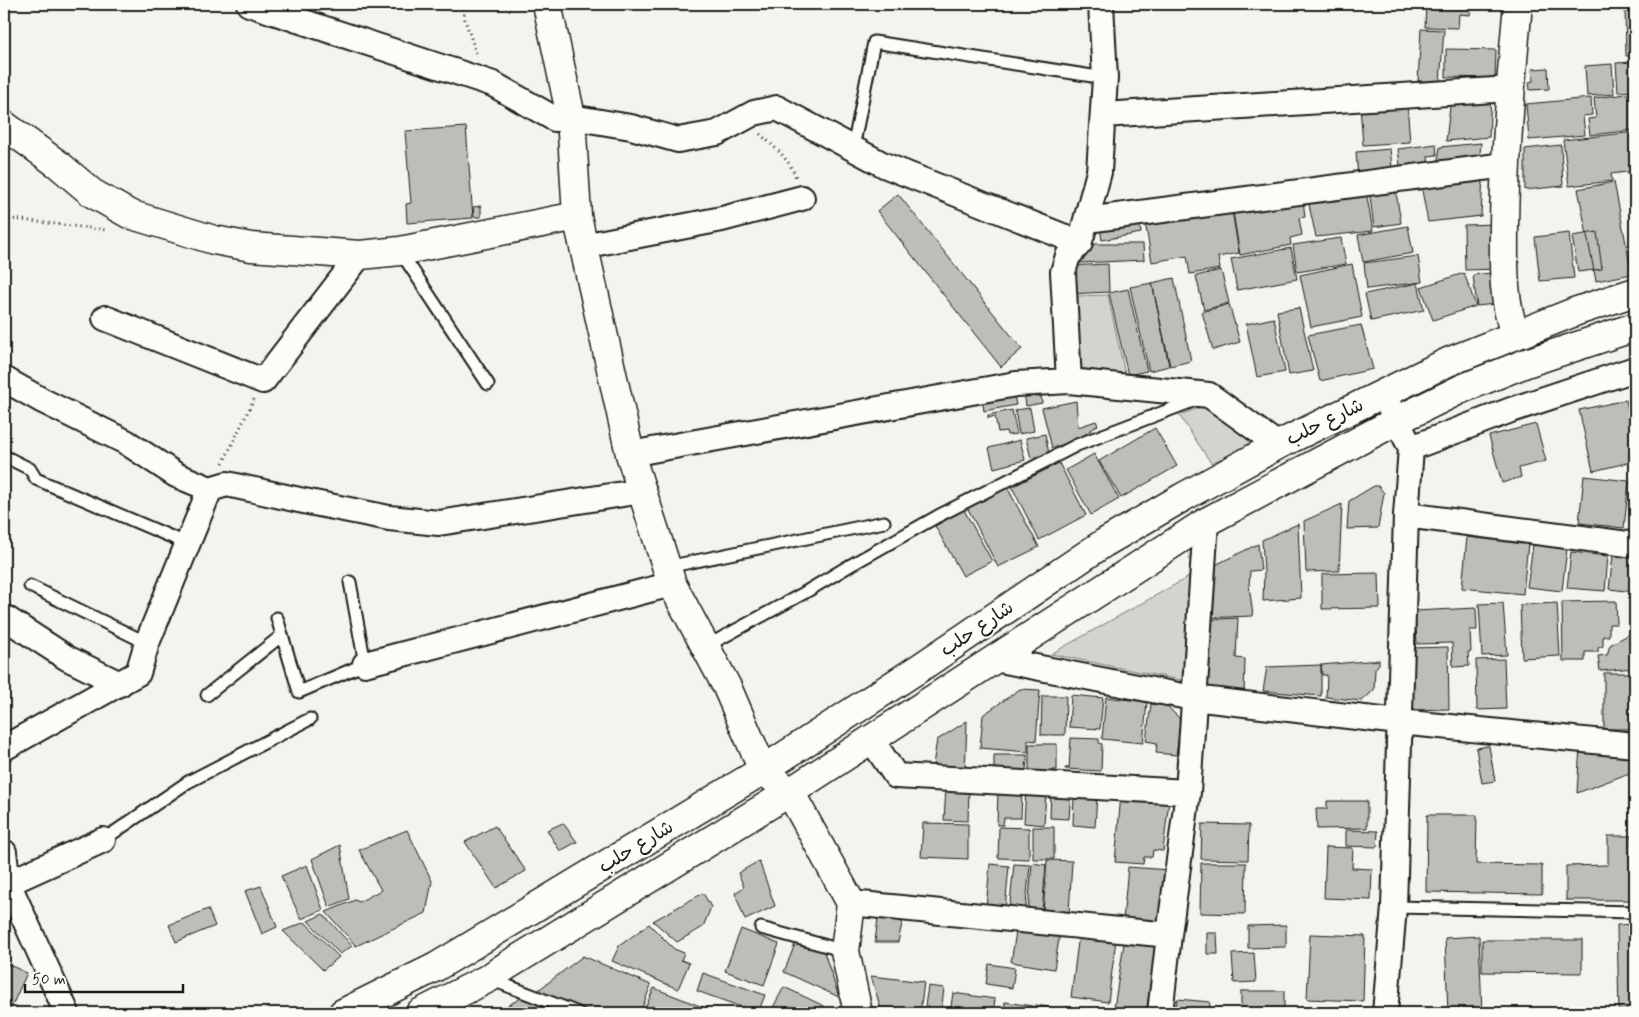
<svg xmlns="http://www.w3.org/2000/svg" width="1639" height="1017" font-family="Mynerve,'Playpen Sans Arabic',sans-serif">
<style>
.green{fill:#d4d3cf;stroke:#787876}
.building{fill:#bebdba;stroke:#1c1c1c}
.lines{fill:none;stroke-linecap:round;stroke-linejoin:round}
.service-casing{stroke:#1c1c1c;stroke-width:15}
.minor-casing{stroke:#1c1c1c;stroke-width:28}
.tertiary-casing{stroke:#1c1c1c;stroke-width:31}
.secondary-casing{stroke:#1c1c1c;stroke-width:31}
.primary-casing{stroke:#1c1c1c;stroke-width:31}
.path{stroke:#1c1c1c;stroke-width:3;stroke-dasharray:1 4;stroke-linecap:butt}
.service{stroke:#fdfcf7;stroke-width:11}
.minor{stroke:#fdfcf7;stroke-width:24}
.tertiary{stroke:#fdfcf7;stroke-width:28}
.secondary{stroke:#fdfcf7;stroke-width:28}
.primary{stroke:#fdfcf7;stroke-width:28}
.labels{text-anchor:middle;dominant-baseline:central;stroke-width:4;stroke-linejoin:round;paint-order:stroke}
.street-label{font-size:19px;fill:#1c1c1c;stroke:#fdfcf7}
</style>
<rect width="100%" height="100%" fill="#f4f3ee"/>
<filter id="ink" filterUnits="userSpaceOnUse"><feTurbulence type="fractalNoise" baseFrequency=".02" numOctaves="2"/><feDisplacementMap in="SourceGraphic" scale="10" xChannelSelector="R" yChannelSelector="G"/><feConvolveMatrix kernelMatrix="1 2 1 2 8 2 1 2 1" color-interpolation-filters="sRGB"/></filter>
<g filter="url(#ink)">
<!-- green -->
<path class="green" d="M1108,295L1125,374L1077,368L1074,296Z
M1210,404L1255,444L1211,463L1179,415Z
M1194,574L1185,681L1051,654Z"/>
<!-- building -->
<path class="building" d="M1426,4H1471L1470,15L1459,14L1458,28L1425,27Z
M1635,9V56H1626L1625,10Z
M1421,29L1444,30L1440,82L1418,81Z
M1446,49L1496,50L1495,78L1446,77Z
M1634,62L1635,91L1618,92L1616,63Z
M1612,64L1614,94L1587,96L1585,66Z
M1548,68L1549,89L1530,90L1529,82L1533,81L1532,69Z
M1635,93V130L1590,135L1588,119L1596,118L1594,98Z
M1491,95L1489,137L1446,141L1451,98Z
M1591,98L1592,115L1583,116L1585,135L1529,140L1526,104Z
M1407,103L1410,142L1363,145L1360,106Z
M466,127L473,218L407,223L406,204L411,203L405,131Z
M1635,132V171L1611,174L1612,181L1569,186L1563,140Z
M1481,143L1479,165L1437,167L1440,147Z
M1436,144L1437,155L1428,156L1429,170L1401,173L1398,149Z
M1561,145L1563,186L1525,190V149Z
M1390,149L1393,176L1358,178L1356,152Z
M1483,173L1481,216L1428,222L1420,180Z
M1635,176V212L1630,177Z
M1614,182L1632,274L1596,281L1578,189Z
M1395,186L1401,223L1374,227L1369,190Z
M1366,192L1373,231L1316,237L1307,196Z
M898,194L1022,349L1001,367L877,211Z
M1303,200L1305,217L1299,218L1302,235L1290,238L1291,245L1240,255L1232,206Z
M1231,204L1239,253L1218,257L1220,269L1190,274L1187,256L1152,262L1144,216Z
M481,206V217H474L473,207Z
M1138,215L1141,233L1102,240L1099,222Z
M1498,224L1499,269L1465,270L1464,225Z
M1408,226L1413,253L1363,262L1358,235Z
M1597,232L1602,269L1578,272L1572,236Z
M1569,233L1574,278L1540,281L1535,237Z
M1341,238L1346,264L1297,272L1293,245Z
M1094,244H1143L1144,260L1079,263Z
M1291,248L1297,279L1237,290L1231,259Z
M1418,256L1422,282L1367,289L1364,263Z
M1108,264L1109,292L1068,294L1067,266Z
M1352,264L1362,317L1311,327L1300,275Z
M1221,270L1229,303L1204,310L1196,276Z
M1500,272L1504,303L1477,306L1473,275Z
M1464,273L1476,306L1433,320L1421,287Z
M1174,278L1191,361L1170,366L1152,283Z
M1152,283L1169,366L1149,371L1130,287Z
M1418,283L1424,310L1371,321L1365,294Z
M1128,289L1147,371L1128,375L1109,293Z
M1229,304L1240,342L1213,350L1202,312Z
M1299,308L1313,371L1289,375L1277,311Z
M1274,318L1285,372L1257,377L1246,324Z
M1361,325L1373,369L1320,381L1308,335Z
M1040,388L1042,403L1026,406L1024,391Z
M1013,391L1016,405L984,411L982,398Z
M1626,400L1635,440V461L1593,471L1579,410Z
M1076,401L1078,427L1096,421L1098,425L1077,440L1052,448L1042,408Z
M1030,408L1034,431L1019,434L1015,410Z
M1012,410L1017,434L1007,435L1006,431L998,432L995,416L988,418V415Z
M1536,424L1546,461L1519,468L1521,477L1502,483L1489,436Z
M1155,428L1177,466L1121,498L1099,461Z
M1045,434L1049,454L1031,458L1026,438Z
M1020,440L1025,460L994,468L989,448Z
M1094,454L1119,499L1091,515L1066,470Z
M1059,463L1086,515L1039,540L1012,487Z
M1584,476L1629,481L1624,528L1579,523Z
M1374,486H1378L1384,493L1378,528L1347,529L1349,501Z
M1007,487L1039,547L998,567L967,507Z
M1342,504L1339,571L1306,572L1304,521Z
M964,510L992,561L963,576L935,526Z
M1298,524L1301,598L1263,601L1264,571L1262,540Z
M1467,537L1528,543L1523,594L1462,588Z
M1258,544L1261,570L1250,571L1249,585L1253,616L1201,618L1207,569Z
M1533,545L1567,548L1562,591L1527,587Z
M1571,552L1608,556L1605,591L1567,588Z
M1613,555L1635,558V592L1609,589Z
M1379,573L1380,608L1322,609V574Z
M1616,601L1617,624H1609V636H1603V646L1598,648V652H1585V661H1563L1562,602Z
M1503,603L1507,655L1482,656L1479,604Z
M1557,603L1560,656L1522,658L1520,605Z
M1476,608L1477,630H1470L1471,652H1468L1469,666L1453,667L1452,643L1417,644L1415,611Z
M1238,618L1236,658L1245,659L1244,697L1194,693L1201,620Z
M1635,631V668L1600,671L1598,656L1607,655L1610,645Z
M1448,647L1449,709L1410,710V648Z
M1504,659L1506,709L1477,710L1476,660Z
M1379,660V664L1375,669L1374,690L1362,701L1326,697L1327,675H1322L1321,665Z
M1321,665V696L1263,691L1267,667Z
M1604,673H1633V729H1604Z
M1020,689L1040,690L1036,741L1028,740V752L980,748L983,715Z
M1071,695L1103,698L1100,729L1069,727Z
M1042,696H1066L1065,735H1041Z
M1106,697L1147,702L1143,743L1102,739Z
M1151,704L1167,706L1181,720L1176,755L1156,753L1157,743L1146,741Z
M967,721L965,773L932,771L937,740Z
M1071,738L1099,739V743L1102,744L1101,771L1065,769V768H1069Z
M1029,744H1057V770H1053V775H1029Z
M1580,745L1635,749V771L1577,793Z
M1489,746L1495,781L1482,783L1476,748Z
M994,755H1027L1026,771H994Z
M946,788L969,790L968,821L944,820Z
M998,788L1022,789L1021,818H1004L1003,825H997Z
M1026,789L1046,790L1044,825L1024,823Z
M1051,790H1071L1069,819L1050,818Z
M1074,793L1097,794L1095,827L1073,825Z
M1121,795L1169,800L1163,851L1153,850L1152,857H1144L1143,864L1115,862Z
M1327,801H1367V828L1317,829L1316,809H1327Z
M1427,815H1477L1476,864L1542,865V894L1426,892Z
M563,823L577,842L560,851L547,830Z
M923,823L968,824V859L921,857Z
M1202,824L1249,825L1248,860L1201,859Z
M495,826L526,871L496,888L465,842Z
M999,827L1029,828V859L998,858Z
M1033,827H1054V859H1033Z
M407,830L432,881L426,913L356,946L326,912L355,900L359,902L381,890L359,850Z
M1346,830L1378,831L1377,847L1346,846Z
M1608,836H1633V900H1566V866L1608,865Z
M340,845L349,899L329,907L312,859Z
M1326,847L1353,848L1352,868L1372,869L1371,900L1324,898Z
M1047,860L1072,861L1069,914L1043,912Z
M759,861L775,906L745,920L735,893L744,887L738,873Z
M1032,863L1046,865L1042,913L1028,912Z
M1201,863H1246L1245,914L1200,913Z
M990,864L1009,866L1005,910L986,908Z
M1014,864L1030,865L1025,914L1009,913Z
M307,865L323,910L301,919L281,876Z
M1128,867L1169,870L1164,924L1123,920Z
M261,886L277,927L262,934L245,891Z
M703,893L711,907L703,927L677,942L653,921Z
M208,909L215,926L176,942L169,925Z
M323,914L352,946L340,954L308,921Z
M878,918L903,919L898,942H875Z
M305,922L339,957L323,970L283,931Z
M649,924L674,949L684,953L681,960L689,963L678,989L612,961L619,946Z
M1635,924V1013H1619L1617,925Z
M1286,925V947L1248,948V926Z
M1017,926L1060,933L1054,969L1011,962Z
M741,929L779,944L764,985L725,971Z
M1207,933H1217L1218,954H1207Z
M1079,934L1116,939L1108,1002L1071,997Z
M1310,934L1365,936L1363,1001L1307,999Z
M1479,936L1482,1013H1448L1445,938Z
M1125,937L1157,942L1146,1013L1114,1008Z
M797,939L823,949L839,997L784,972Z
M1482,940H1582V973L1482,972Z
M1254,953L1256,982L1234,983L1232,954Z
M583,956L651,985L640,1013H595L536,992Z
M7,964L27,973L10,1010L4,1007V970Z
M989,964L1015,968L1012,988L986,984Z
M703,973L765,995L758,1013L697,991Z
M871,976L924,982L920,1013H882Z
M928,986L944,988L941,1013H924Z
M784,987L824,1006V1013H770Z
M654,988L705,1008L703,1013H643Z
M1241,991H1284V1013H1241Z
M953,993L995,999L993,1013H950Z
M523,997L547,1010L545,1013H494Z
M1177,999L1210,1002L1209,1013H1175Z
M1005,1002L1032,1006L1031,1013H1004Z
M1035,1005L1062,1009L1061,1013H1034Z
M1066,1007L1101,1013H1065Z"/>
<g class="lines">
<defs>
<path id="service" d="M853,148L874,42L1105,78
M400,251L488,384
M4,456L30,469L36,479L188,544
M667,567L884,522
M30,586L147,643
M277,618L299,692L365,664L350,582
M705,647L804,593L849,566L938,516L1077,445L1198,399
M207,695L281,636
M103,840L188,782L310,719
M1394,907L1635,912
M761,928L845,951
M490,979L578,1013"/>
<path id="minor" d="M249,4L493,84L555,119L571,117L631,127L678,140L717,133L754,113L777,108L884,165L1080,243L1068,256L1063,272L1069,381
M1103,115L1510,89
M1087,220L1505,165
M1082,235L1099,172L1105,78L1101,4
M583,246L722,219L802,198
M105,318L263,381L360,255
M4,379L43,401L126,442L176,475L210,489L227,484L299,500L389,518L439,523L642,491
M1383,394L1411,448L1406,515L1394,907L1385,1013
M1411,448L1511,410L1635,369
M630,454L1016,384L1069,381L1209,395L1278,445
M1406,515L1635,545
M4,617L67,658L120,684
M995,659L1193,698L1399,722L1635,745
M365,664L672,584
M871,739L896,776L1188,792
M4,748L138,673L147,643L210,489
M4,852L8,883L67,1013
M4,885L103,840
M851,903L1169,935
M1160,1013L1169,935L1188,792L1206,522"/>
<path id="tertiary" d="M547,4L571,117L577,216L630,454L672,584L727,687L763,770L790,792L851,903L845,951L858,1013
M4,125L59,165L92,193L129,214L214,240L251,247L360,255L400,251L577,216"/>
<path id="secondary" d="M1515,334C1502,299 1504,262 1504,225C1505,151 1511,78 1518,4"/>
<path id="primary" d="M343,1013L436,967L763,770L921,667L1104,543L1183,497L1278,445L1448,362L1577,311L1635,292
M420,1013L489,978L508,965L790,792L1206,522L1396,421L1461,389L1526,363L1635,327"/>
</defs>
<!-- service casing -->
<use href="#service" class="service-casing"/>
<!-- minor casing -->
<use href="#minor" class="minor-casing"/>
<!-- tertiary casing -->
<use href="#tertiary" class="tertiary-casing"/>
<!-- secondary casing -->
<use href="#secondary" class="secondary-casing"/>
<!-- primary casing -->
<use href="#primary" class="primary-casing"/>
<!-- path -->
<path class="path" d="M462,4L465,20L477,56
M760,134C774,147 790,159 796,178
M4,218L107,230
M223,463L254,399"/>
<!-- service -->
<use href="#service" class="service"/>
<!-- minor -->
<use href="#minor" class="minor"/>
<!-- tertiary -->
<use href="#tertiary" class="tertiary"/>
<!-- secondary -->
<use href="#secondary" class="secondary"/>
<!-- primary -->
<use href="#primary" class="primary"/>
</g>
</g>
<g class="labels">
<!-- street labels -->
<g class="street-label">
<text transform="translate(1325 422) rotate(-26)">شارع حلب</text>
<text transform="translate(977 629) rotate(-34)">شارع حلب</text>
<text transform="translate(636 847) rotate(-31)">شارع حلب</text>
</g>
</g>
<!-- margin -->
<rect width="1639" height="1017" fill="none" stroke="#fdfcf7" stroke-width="20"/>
<rect x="10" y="10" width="1619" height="997" fill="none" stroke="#1c1c1c" stroke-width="2" filter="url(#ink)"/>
<!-- scale -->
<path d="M25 984v8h158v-8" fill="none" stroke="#1c1c1c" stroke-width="2.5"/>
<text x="32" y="984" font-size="15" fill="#1c1c1c" stroke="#fdfcf7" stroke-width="4" paint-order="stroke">50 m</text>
</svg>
